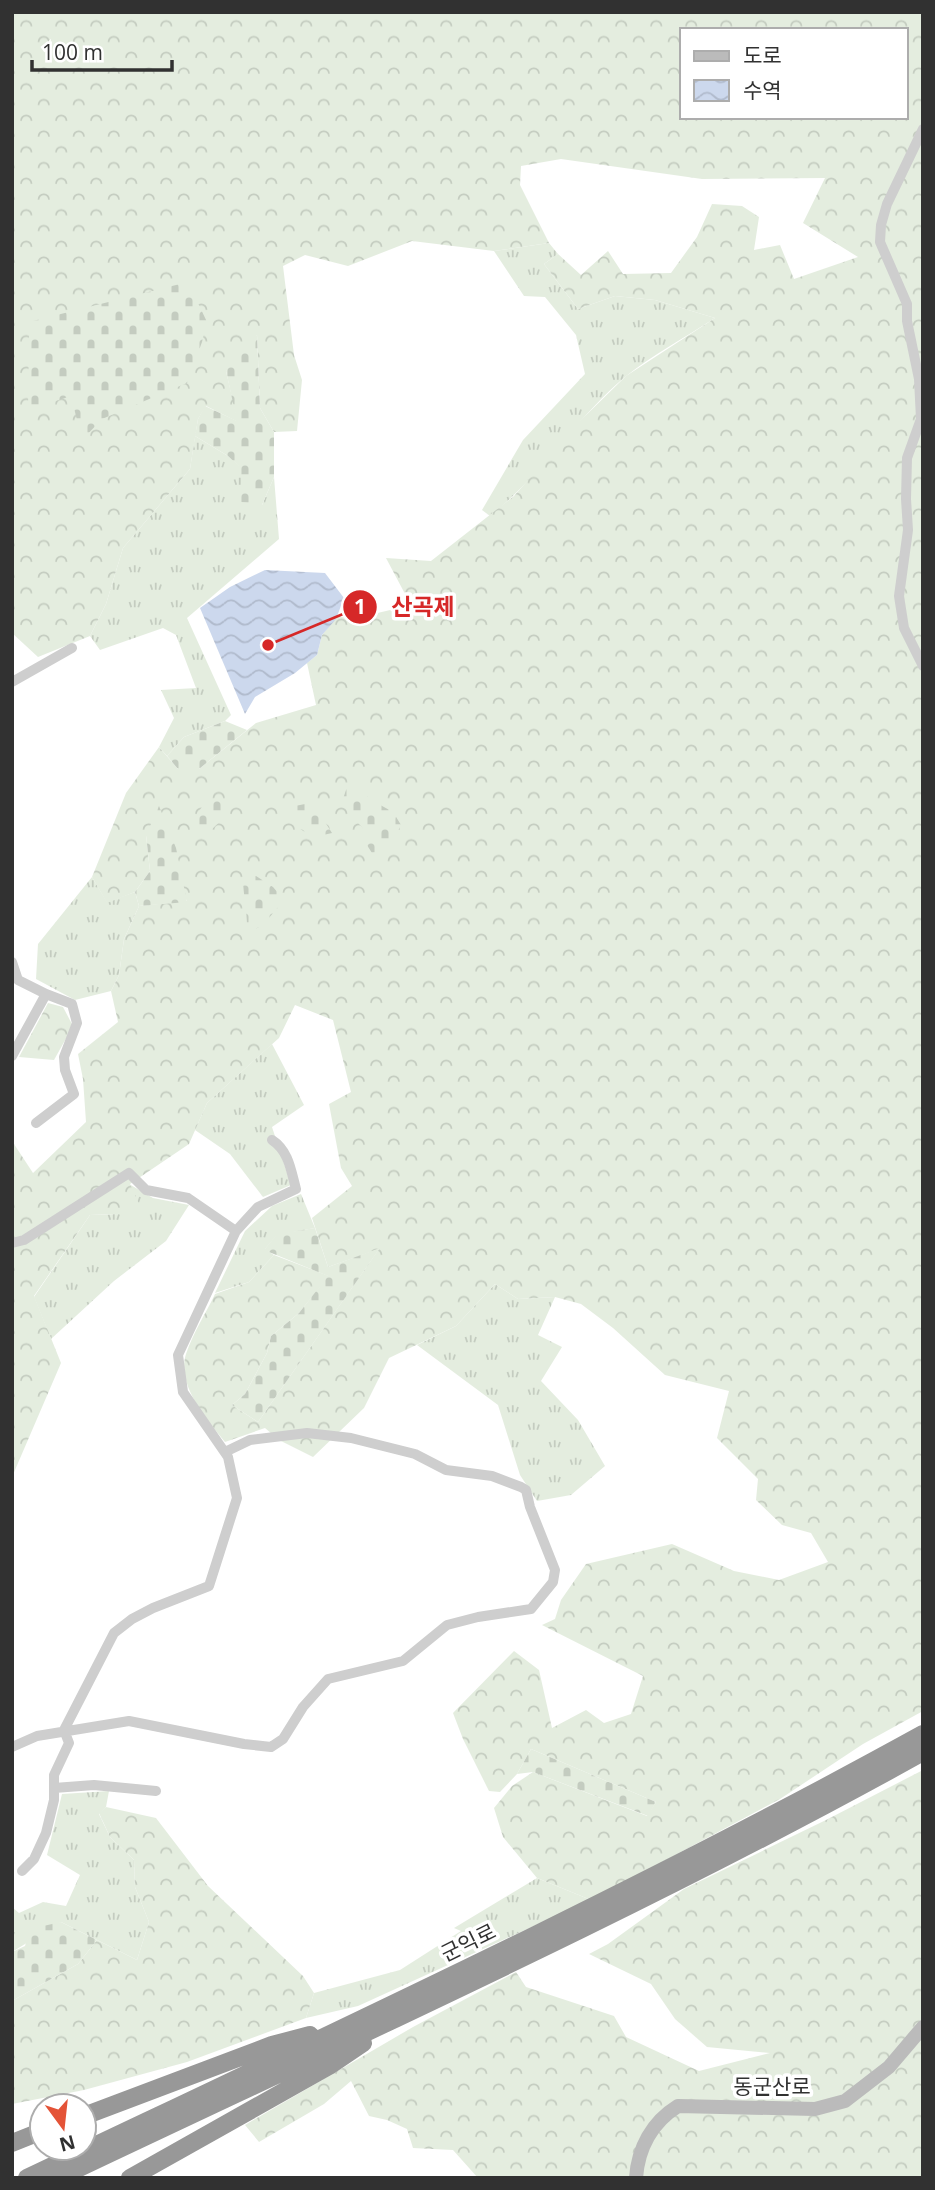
<svg xmlns="http://www.w3.org/2000/svg" width="935" height="2190" font-family="'Open Sans','Noto Sans KR',sans-serif">
<style>
.grass{fill:url(#grass-tufts)}
.forest{fill:url(#forest-crowns);fill-rule:evenodd}
.cemetery{fill:url(#cemetery-stones)}
.water{fill:url(#water-waves)}
.lines{fill:none;stroke-linecap:round;stroke-linejoin:round}
.street{stroke:#cecece;stroke-width:10}
.secondary{stroke:#bbb;stroke-width:14}
.highway{stroke:#989898;stroke-width:18}
.labels{text-anchor:middle;dominant-baseline:central;stroke-width:7;stroke-linejoin:round;paint-order:stroke}
.street-label{font-size:21px;fill:#313131;stroke:#fff}
.leader{fill:none;stroke:#d62828;stroke-width:2.5}
.callout-dot{fill:#d62828;stroke:#fff;stroke-width:2.5}
.mark-label{font-size:21px;text-anchor:middle;font-weight:bold;fill:#fff}
.callout-label{font-size:23px;text-anchor:middle;font-weight:bold;fill:#d62828;stroke:#fff;stroke-width:7;stroke-linejoin:round;paint-order:stroke}
</style>
<defs>
<pattern id="grass-tufts" width="24" height="20" patternUnits="userSpaceOnUse" patternTransform="scale(1.75)"><rect width="24" height="20" fill="#e4eddf"/><path d="M3 7l-1-3M5 7V3M7 7l1-3M15 17l-1-3M17 17v-4M19 17l1-3" fill="none" stroke="#c4ccc0"/></pattern>
<pattern id="forest-crowns" width="20" height="18" patternUnits="userSpaceOnUse" patternTransform="scale(1.75)"><rect width="20" height="18" fill="#e4eddf"/><path d="M2 6a3 3 0 1 1 6 0M12 15a3 3 0 1 1 6 0" fill="none" stroke="#c4ccc0"/></pattern>
<pattern id="cemetery-stones" width="16" height="16" patternUnits="userSpaceOnUse" patternTransform="scale(1.75)"><rect width="16" height="16" fill="#e4eddf"/><path d="M2 7V4a2 2 0 0 1 4 0v3zM10 15v-3a2 2 0 0 1 4 0v3z" fill="#c4ccc0"/></pattern>
<pattern id="water-waves" width="16" height="10" patternUnits="userSpaceOnUse" patternTransform="scale(1.75)"><rect width="16" height="10" fill="#ccd8ed"/><path d="M0 5q4-4 8 0t8 0" fill="none" stroke="#b0bacc"/></pattern>
</defs>
<rect width="100%" height="100%" fill="#fff"/>
<!-- grass -->
<path class="grass" d="M549,243L558,254L544,264L578,309L615,296L655,300L715,318C686,337 652,355 625,377C575,419 541,476 490,516L482,510L523,440L585,374L576,335L545,297L524,296L494,251Z
M195,436L228,456L242,468L262,505L274,477L279,539L187,618L231,715L225,721L184,737L167,756L159,747L174,718L161,690L196,688L176,635L163,628L100,650L90,636L106,604L123,548L190,469Z
M92,877L107,902L135,892L139,906L124,939L119,975L111,991L75,1000L36,979L38,944Z
M272,1044L304,1105L272,1127L291,1185L263,1197L230,1154L195,1130L207,1103Z
M129,1184L153,1198L189,1205L166,1241L114,1281L51,1339L34,1297L90,1215L118,1214Z
M301,1194L315,1228L277,1235L265,1249L274,1255L249,1282L215,1293L245,1231L272,1206Z
M495,1284L518,1299L555,1297L538,1335L562,1347L541,1381L578,1420L605,1466L571,1495L537,1501L520,1475L498,1405L417,1345L456,1326Z
M109,1791L106,1807L99,1814L110,1837L134,1860L135,1887L149,1922L137,1960L61,1922L12,1952V1907L19,1913L43,1902L66,1906L80,1875L47,1855L62,1794Z
M537,1878L591,1900L358,2006L306,2018L314,1993L400,1970L461,1931L454,1928Z"/>
<!-- forest -->
<path class="forest" d="M12,12H923V1711L863,1744L780,1799L591,1900L537,1878L503,1837L494,1808L512,1786L533,1772L647,1816L656,1802L531,1749L517,1774L500,1792L489,1791L463,1739L453,1713L514,1651L539,1670L552,1728L586,1710L604,1723L631,1714L643,1676L542,1625L555,1619L561,1600L586,1564L672,1544L734,1571L779,1580L828,1562L811,1533L782,1525L756,1500L758,1479L717,1438L729,1391L665,1375L613,1328L581,1304L555,1297L518,1299L495,1284L456,1326L389,1358L364,1408L313,1457L279,1440L265,1428L225,1442C207,1420 176,1385 186,1354C193,1333 206,1313 215,1294L249,1282L274,1255L329,1276L299,1313L271,1336L267,1353L245,1394L232,1405L258,1422L379,1249L328,1267L312,1218L352,1186L341,1168L329,1104L351,1092L333,1020L295,1005L279,1038L207,1103L189,1144L130,1184L140,1206L118,1214L90,1215L34,1296L61,1363L12,1477V1141L33,1173L86,1122L83,1079L78,1054L118,1022L111,991L119,975L124,939L139,906L187,901L146,835L150,871L135,892L107,903L92,877L126,793L159,747L178,769H199L256,723L316,705L307,663L317,655L322,635L337,616L352,619L403,607L404,592L386,558L431,561L514,496L577,424L626,376L715,318L655,300L615,296L578,309L544,264L558,254L581,275L608,251L623,274L671,273L697,237L712,204L742,206L759,217L754,250L780,245L794,279L858,257L803,223L825,178L702,179L561,159L521,166L520,185L549,243L494,251L412,241L348,266L305,255L283,266L294,355L302,380L297,431L274,432L260,408L257,335L226,371L238,422L206,406L198,419L190,469L123,548L106,604L90,636L38,657L12,633ZM681,30H905V117H681Z
M48,1003L63,1007L73,1026L54,1060L19,1057Z
M923,1770V2178H478L453,2150L413,2148L407,2129L387,2120L369,2116L351,2081L324,2104L259,2142L245,2125L413,2027L516,1972L526,1987L614,2016L626,2037L699,2071L770,2053L707,2047L675,2019L651,1984L589,1954L608,1944L684,1889L826,1820Z
M106,1807L156,1818L208,1886L303,1976L314,1993L306,2018L187,2062L84,2090L12,2104V2001L78,1964L97,1940L137,1960L149,1922L135,1887L134,1860L110,1837L99,1813Z"/>
<!-- cemetery -->
<path class="cemetery" d="M188,282L207,322L202,342L187,383L102,419L82,440L71,396L28,410L29,322Z
M257,335L260,408L274,432V477L262,505L241,502V468L228,456L195,436L198,419L205,406L237,421L226,371L237,345Z
M225,721L247,730L199,769H178L167,756L184,737Z
M347,787L360,790L373,801L393,812L401,825L388,851L372,853L365,842L362,827L352,817L343,799Z
M220,796L226,802L229,813L210,831L199,832C195,810 200,805 220,796Z
M305,804L318,811L332,833L310,838L305,832L294,825L295,806Z
M159,806L176,848L187,902L139,906L135,892L150,871L146,835Z
M256,876L273,887L284,900L263,925L247,933C248,914 243,896 243,877Z
M315,1228L328,1267L380,1248L258,1422L232,1405L245,1394L267,1353L271,1336L299,1313L328,1276L264,1250L277,1234Z
M531,1749L656,1802L648,1816L533,1772L517,1774Z
M61,1922L97,1940L78,1964L12,2001V1952L25,1946L30,1929Z"/>
<!-- water -->
<path class="water" d="M265,570L325,573L344,598L336,619L322,635L317,655L295,673L255,697L245,714L200,608L230,587Z"/>
<g class="lines">
<!-- street -->
<path class="street" d="M923,129L887,204L881,225L880,242L907,304V321L919,379L921,419L907,458L906,499L908,530L899,596L904,628L923,666
M12,682L72,648
M12,962L18,980L46,994L12,1056
M36,1123L74,1094L65,1070L64,1057L77,1023L72,1004L46,994
M12,1243L24,1240L129,1173L146,1190L188,1198L236,1231
M12,1747L37,1736L129,1721L244,1744L271,1747L283,1739L303,1707L328,1679L403,1661L447,1625L478,1617L531,1609L553,1582L555,1570L530,1507L526,1490L521,1487L492,1476L446,1470L415,1454L351,1438L307,1433L250,1440L225,1452
M54,1788L94,1785L156,1791
M22,1871L34,1859L46,1833L54,1800V1775L69,1743L64,1730L114,1633L132,1619L153,1608L209,1586L237,1498L228,1457L183,1392L178,1355L236,1231L258,1207L296,1189C291,1171 289,1151 272,1140"/>
<!-- secondary -->
<path class="secondary" d="M636,2178C638,2148 652,2122 678,2106L815,2109L845,2101L889,2067L923,2027"/>
<!-- highway -->
<path class="highway" d="M84,2116L272,2045L310,2035
M12,2143L42,2131
M27,2178C328,2035 631,1895 923,1734
M58,2178C348,2040 642,1908 923,1752
M130,2178L329,2066L363,2043"/>
</g>
<g class="labels">
<!-- street labels -->
<g class="street-label">
<text transform="translate(468 1942) rotate(-26)">군익로</text>
<text x="772" y="2086">동군산로</text>
</g>
</g>
<!-- callouts -->
<path class="leader" d="M268 645L360 607"/>
<g class="callout-dot">
<circle cx="268" cy="645" r="7"/>
<circle cx="360" cy="607" r="18"/>
</g>
<g class="mark-label">
<text x="360" y="614">1</text>
</g>
<g class="callout-label">
<text x="423" y="615">산곡제</text>
</g>
<!-- border -->
<rect width="935" height="2190" fill="none" stroke="#313131" stroke-width="28"/>
<!-- legend -->
<rect x="680" y="28" width="228" height="91" fill="#ffffff" stroke="#adadad" stroke-width="2"/>
<rect x="694" y="51" width="35" height="10" fill="#bbbbbb" stroke="#adadad" stroke-width="2"/>
<text x="743" y="63" font-size="21" fill="#313131">도로</text>
<rect x="694" y="80" width="35" height="21" fill="url(#water-waves)" stroke="#adadad" stroke-width="2"/>
<text x="743" y="98" font-size="21" fill="#313131">수역</text>
<!-- north arrow -->
<g transform="translate(63 2127) rotate(165)"><circle r="33" fill="#ffffff" stroke="#adadad" stroke-width="2"/>
<path d="M0-5L12 26L0 18L-12 26Z" fill="#e45337"/>
<text y="-10" font-size="19" font-weight="bold" text-anchor="middle" fill="#313131">N</text>
</g>
<!-- scale -->
<path d="M32 60v10h140v-10" fill="none" stroke="#313131" stroke-width="3.5"/>
<text x="42" y="60" font-size="21" fill="#313131" stroke="#ffffff" stroke-width="5" paint-order="stroke">100 m</text>
</svg>
